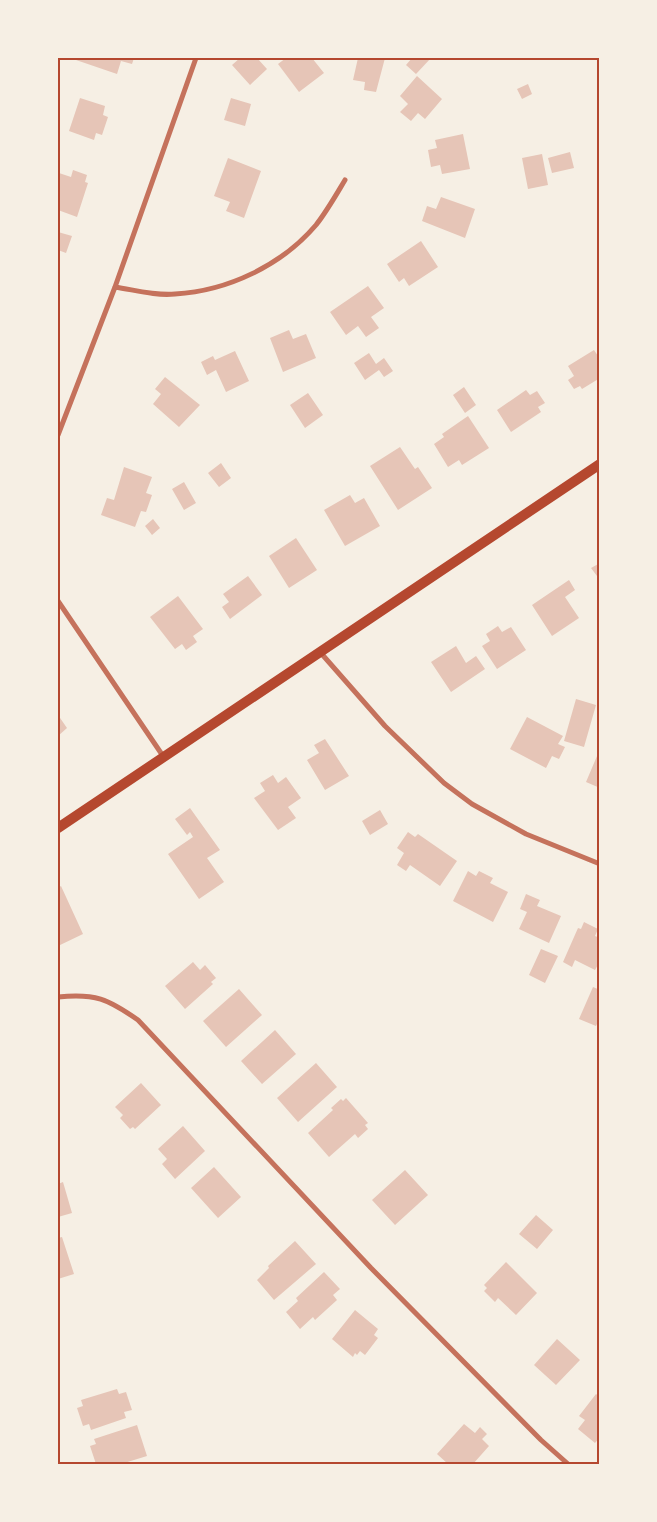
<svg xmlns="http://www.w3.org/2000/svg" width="657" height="1522" font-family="'Sofia Sans Condensed',sans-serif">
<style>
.building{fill:#e6c5b7}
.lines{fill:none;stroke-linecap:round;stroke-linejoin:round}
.minor{stroke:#c5725c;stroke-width:5}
.secondary{stroke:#b5482f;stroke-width:10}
.neatline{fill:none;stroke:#b5482f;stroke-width:2}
</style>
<rect width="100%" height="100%" fill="#f6efe4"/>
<!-- building -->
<path class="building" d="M77,58H134L132,64L121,61L117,74L76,60Z
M240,58H257L267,69L250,85L232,65Z
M286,58H312L324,73L299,92L278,64Z
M358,58H385L376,92L364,90L365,82L353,80Z
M412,58H431L416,74L406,65Z
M417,76L442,99L425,119L418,113L411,121L400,112L408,104L400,96Z
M528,84L532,94L522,99L517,89Z
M80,98L105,106L103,115L108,117L102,135L96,133L94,140L69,131Z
M231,98L251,104L245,126L224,120Z
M463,134L470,169L442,174L440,165L431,167L428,150L437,148L435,140Z
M570,152L574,168L552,173L548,158Z
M542,154L548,185L528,189L522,158Z
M228,158L261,171L244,218L226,211L230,202L214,196Z
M73,170L87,175L85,182L88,183L77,217L58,210V178L59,173L71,177Z
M441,197L475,209L465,238L422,221L427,206L436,209Z
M58,232L72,236L66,253L58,250Z
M421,241L438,267L409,286L404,278L399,282L387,264Z
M368,286L384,308L371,317L379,328L366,337L358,326L346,335L330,312Z
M289,330L293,339L306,334L316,358L283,372L270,338Z
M594,350L600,359V378L582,389L580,386L574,389L568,380L574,376L568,366Z
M235,351L249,381L226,392L216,370L207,375L201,362L213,356L215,360Z
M369,353L376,364L384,358L393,371L384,377L379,370L365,380L354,363Z
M165,377L200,405L179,427L153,404L161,394L155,389Z
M464,387L476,405L465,413L453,395Z
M526,390L530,395L537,391L545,403L538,407L541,412L511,432L497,410Z
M308,393L323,415L305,428L290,405Z
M468,416L489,448L462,465L459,460L448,467L434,444L444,437L442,434Z
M400,447L415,469L418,467L432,488L398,510L370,466Z
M221,463L231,478L219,487L208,473Z
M124,467L152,477L146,493L152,495L146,512L141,511L135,527L101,515L107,498L114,500Z
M184,482L196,503L184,510L172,489Z
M350,495L355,503L364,498L380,526L345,546L324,510Z
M153,519L160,528L152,535L145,526Z
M296,538L317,570L289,588L269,556Z
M600,563V580L591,568Z
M248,576L262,595L230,619L222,607L229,602L223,594Z
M569,580L575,590L565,597L579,618L552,636L532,605Z
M178,596L203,629L193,636L197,642L186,650L182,644L175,649L150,617Z
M498,626L502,632L511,627L526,650L497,669L482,646L490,641L486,634Z
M456,646L466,663L476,656L485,669L451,692L431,662Z
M576,699L596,705L584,747L564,741Z
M58,715L67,728L58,736Z
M527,717L563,736L558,744L565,747L559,759L552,756L546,768L510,749Z
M325,739L349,776L325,790L307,760L319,753L314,745Z
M600,749V788L586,782Z
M273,775L278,783L286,777L301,798L288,807L296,818L278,830L254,798L265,791L260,783Z
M190,808L220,850L207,858L224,882L199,899L168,854L193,837L190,832L187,835L175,819Z
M380,810L388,824L370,835L362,821Z
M408,832L415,837L418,834L457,861L440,886L410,865L406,871L397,865L404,853L397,848Z
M468,871L476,876L479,871L493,878L490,883L508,892L493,922L453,901Z
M61,886L83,934L58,946V888Z
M526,894L540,900L537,906L561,916L549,943L519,929L527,912L520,909Z
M584,922L598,929L595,936L600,938V961L595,970L575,960L572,967L563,962L578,928L581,929Z
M541,949L558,956L545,983L529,975Z
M193,962L200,970L205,965L216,978L211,982L213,984L185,1009L165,986Z
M593,987L600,990V1018L596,1026L579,1019Z
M239,989L262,1015L226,1047L203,1021Z
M275,1030L296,1054L262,1084L241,1061Z
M316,1063L337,1087L298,1122L277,1098Z
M141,1083L161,1105L135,1129L133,1127L130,1129L120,1118L123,1115L115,1107Z
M346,1098L368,1123L365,1125L368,1129L358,1138L355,1134L329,1157L308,1133L333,1110L331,1108L341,1099L343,1101Z
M183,1126L205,1151L175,1179L162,1164L167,1159L158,1149Z
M214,1167L241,1197L218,1218L191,1188Z
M405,1170L428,1195L395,1225L372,1200Z
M63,1182L72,1213L58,1217V1184Z
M536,1215L553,1230L537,1249L519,1234Z
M62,1237L74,1274L58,1279V1238Z
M295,1241L316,1264L274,1300L257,1280L269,1268L268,1266Z
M506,1262L537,1293L516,1315L498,1298L495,1302L484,1291L487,1288L484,1285Z
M324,1272L340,1289L333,1295L337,1300L315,1320L313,1317L300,1329L286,1312L298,1301L296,1298Z
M355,1310L378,1329L374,1335L378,1338L365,1355L360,1351L357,1355L355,1353L353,1357L332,1339Z
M557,1339L580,1360L556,1385L534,1365Z
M117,1389L119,1394L126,1392L132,1410L124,1412L126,1418L91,1430L89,1424L83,1426L77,1408L83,1406L81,1400Z
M596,1394L600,1397V1437L595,1443L578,1429L585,1420L579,1416Z
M464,1424L475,1433L480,1427L487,1434L482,1439L489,1446L473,1464H448L437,1454Z
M137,1425L147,1456L121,1464H96L90,1446L96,1444L94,1439Z"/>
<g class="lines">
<!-- minor -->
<path class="minor" d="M115,287C135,290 155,296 175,294C228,291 282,265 316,225C327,211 336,195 345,180
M58,435L115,287L196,58
M58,601L163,756
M320,652L385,726L444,783L472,804L526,834L600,864
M58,997C95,993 108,999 138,1020L371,1268L541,1440L568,1464"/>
<!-- secondary -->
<path class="secondary" d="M58,828L600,464"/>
</g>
<!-- border -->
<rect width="657" height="1522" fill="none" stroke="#f6efe4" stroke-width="118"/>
<rect x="59" y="59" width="539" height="1404" class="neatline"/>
</svg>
